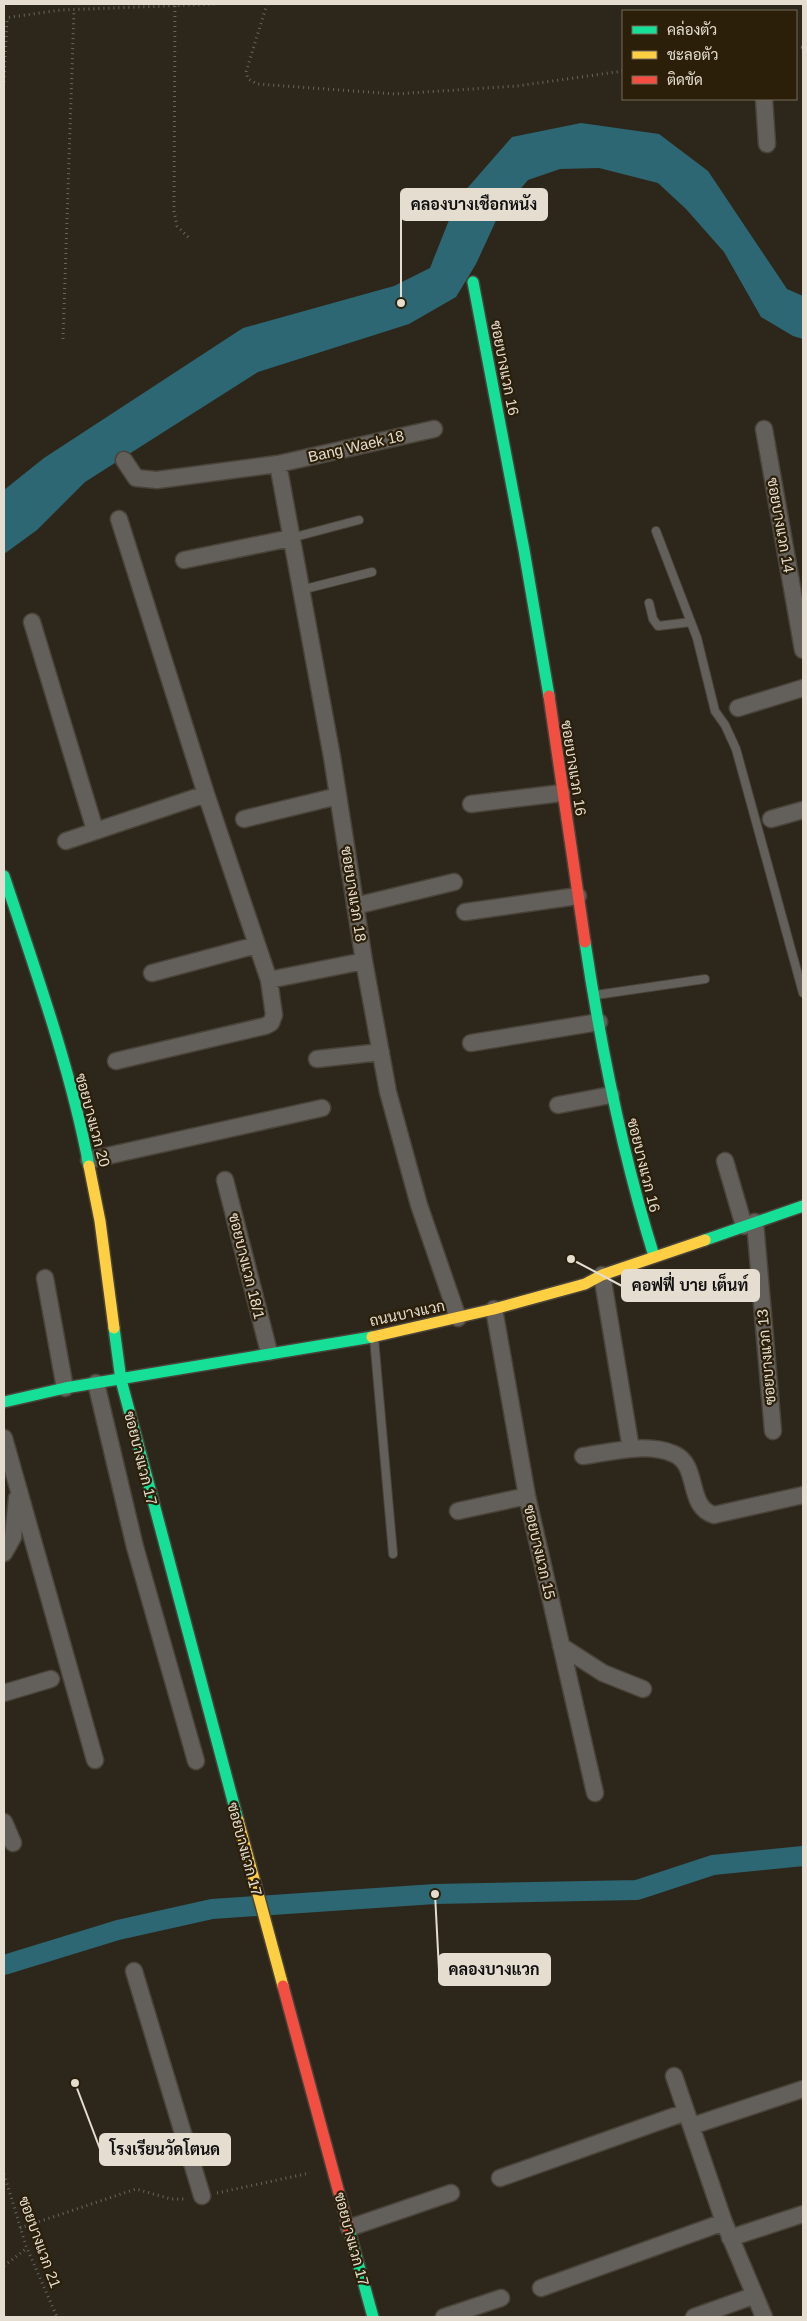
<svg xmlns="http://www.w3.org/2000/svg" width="807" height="2321" font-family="Arial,Sarabun,sans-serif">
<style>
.water{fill:#2d6773}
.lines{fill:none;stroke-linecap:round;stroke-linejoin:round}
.canal{stroke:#2d6773;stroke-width:20}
.lane-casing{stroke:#49433a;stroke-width:10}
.street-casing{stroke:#49433a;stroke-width:19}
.fast-casing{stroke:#49433a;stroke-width:14}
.slow-casing{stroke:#49433a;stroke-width:14}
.jam-casing{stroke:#49433a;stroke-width:14}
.path{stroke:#68655f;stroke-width:3;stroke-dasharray:1 4;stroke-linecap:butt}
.lane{stroke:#63605b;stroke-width:8}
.street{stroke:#63605b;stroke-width:16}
.fast{stroke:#16e098;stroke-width:11}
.slow{stroke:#ffcf43;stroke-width:11}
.jam{stroke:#f24e42;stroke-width:11}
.labels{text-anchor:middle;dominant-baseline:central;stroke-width:4.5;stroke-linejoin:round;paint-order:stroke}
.street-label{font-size:15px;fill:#e5ddd0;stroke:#2b1f09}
.leader{fill:none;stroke:#e5ddd0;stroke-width:2}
.callout-dot{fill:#e5ddd0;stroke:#2b1f09;stroke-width:2}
.callout{fill:#e5ddd0;stroke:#e5ddd0;stroke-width:2}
.callout-label{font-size:16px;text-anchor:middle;font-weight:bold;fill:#111}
</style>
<rect width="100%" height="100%" fill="#2d271b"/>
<!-- water -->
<path class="water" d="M581,123L659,134L708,171L787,289L803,296V339L793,336L761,317L724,252L686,209L658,183L599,168L560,169L528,180L499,214L476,264L456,297L409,324L258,372L85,482L37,530L4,554V490L44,458L243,328L394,286L430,268L457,200L512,137Z"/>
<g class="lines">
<!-- canal -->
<path class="canal" d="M4,1965L118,1930L212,1909L435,1894L637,1890L713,1865L803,1856"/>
<defs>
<path id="lane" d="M656,531L697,638L715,711L725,725L736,749L803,993
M291,538L359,520
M301,590L372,572
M649,603L653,619L658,626L691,622
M596,995L705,979
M374,1338L393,1554"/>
<path id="street" d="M764,99L767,144
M764,429L803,650
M124,460L136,478L157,480L278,464L434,429
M278,464L332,757L364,961L388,1092L419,1205L458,1318
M119,519L206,794L269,980L364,961
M184,560L291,538
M32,622L95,830
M738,708L803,688
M471,804L562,793
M244,819L338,796
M771,819L803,810
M66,841L206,794
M355,906L454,882
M465,912L578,896
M152,973L257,945
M471,1043L599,1022
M317,1059L381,1052
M116,1061L265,1026L271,1023L274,1015L269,980
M558,1105L611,1095
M89,1160L322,1108
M725,1161L744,1226
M225,1180L269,1352
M755,1222L773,1431
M602,1275L631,1449
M45,1278L65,1388
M494,1309L527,1496L595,1793
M96,1383L135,1547L196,1761
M4,1438L95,1760
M583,1456C611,1452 647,1442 674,1454C700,1465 686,1507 714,1515L803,1495
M458,1511L527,1496
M4,1553L13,1537L17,1498
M561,1646L603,1673L643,1689
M4,1693L51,1679
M4,1822L13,1843
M134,1971L202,2196
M674,2076L724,2222L764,2317
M692,2126L803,2089
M500,2178L686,2112
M349,2228L451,2193
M730,2238L803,2214
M541,2288L724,2222
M444,2317L501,2298
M694,2317L753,2296"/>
<path id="fast" d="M473,282L524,550L549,696
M4,876C35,969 71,1070 89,1166
M585,942C601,1048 622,1153 654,1256
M705,1240L803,1206
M114,1328L121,1380L238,1820
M4,1402L65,1388L372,1337
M349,2230L373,2317"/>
<path id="slow" d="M89,1166L100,1221L114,1328
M372,1337L494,1309L585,1284L602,1275L705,1240
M238,1820L283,1986"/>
<path id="jam" d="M549,696L585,942
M283,1986L349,2230"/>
</defs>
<!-- lane casing -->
<use href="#lane" class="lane-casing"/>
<!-- street casing -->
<use href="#street" class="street-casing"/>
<!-- fast casing -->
<use href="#fast" class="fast-casing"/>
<!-- slow casing -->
<use href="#slow" class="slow-casing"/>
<!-- jam casing -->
<use href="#jam" class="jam-casing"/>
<!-- path -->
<path class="path" d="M267,4L246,72L248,79L257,84L395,94L517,86L623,71
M175,6L174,211L177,226L190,239
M4,18L61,10L217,4
M796,48L803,47
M4,82L7,19
M63,339L74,10
M4,2174L26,2246L57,2317
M217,2193L310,2173
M20,2228L136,2189L171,2199H187
M4,2266L27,2248"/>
<!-- lane -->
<use href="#lane" class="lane"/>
<!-- street -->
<use href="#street" class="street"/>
<!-- fast -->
<use href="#fast" class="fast"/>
<!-- slow -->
<use href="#slow" class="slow"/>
<!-- jam -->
<use href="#jam" class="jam"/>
</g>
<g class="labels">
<!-- street labels -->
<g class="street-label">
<text transform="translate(505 368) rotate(79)">ซอยบางแวก 16</text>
<text transform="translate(356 446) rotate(-13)">Bang Waek 18</text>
<text transform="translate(781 525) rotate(80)">ซอยบางแวก 14</text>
<text transform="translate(574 768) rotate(81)">ซอยบางแวก 16</text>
<text transform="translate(354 894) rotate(81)">ซอยบางแวก 18</text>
<text transform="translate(93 1120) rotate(75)">ซอยบางแวก 20</text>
<text transform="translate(644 1165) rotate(76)">ซอยบางแวก 16</text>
<text transform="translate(247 1266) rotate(76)">ซอยบางแวก 18/1</text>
<text transform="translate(407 1313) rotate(-12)">ถนนบางแวก</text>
<text transform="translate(766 1357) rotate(-95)">ซอยบางแวก 13</text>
<text transform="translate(141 1458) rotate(76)">ซอยบางแวก 17</text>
<text transform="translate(540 1552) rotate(77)">ซอยบางแวก 15</text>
<text transform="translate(245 1849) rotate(75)">ซอยบางแวก 17</text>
<text transform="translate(352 2239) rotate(75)">ซอยบางแวก 17</text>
<text transform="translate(40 2242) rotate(70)">ซอยบางแวก 21</text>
</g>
</g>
<!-- callouts -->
<path class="leader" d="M401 303L401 205M571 1259L622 1286M435 1894L439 1970M75 2083L100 2149"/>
<g class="callout-dot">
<circle cx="401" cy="303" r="5"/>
<circle cx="571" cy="1259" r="5"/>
<circle cx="435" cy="1894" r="5"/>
<circle cx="75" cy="2083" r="5"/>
</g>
<g class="callout">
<rect x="401" y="189" width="146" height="31" rx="5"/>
<rect x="622" y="1270" width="137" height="31" rx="5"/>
<rect x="439" y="1954" width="111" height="31" rx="5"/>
<rect x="100" y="2134" width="130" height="31" rx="5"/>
</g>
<g class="callout-label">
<text x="474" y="210">คลองบางเชือกหนัง</text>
<text x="690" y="1291">คอฟฟี่ บาย เต็นท์</text>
<text x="494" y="1975">คลองบางแวก</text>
<text x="165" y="2155">โรงเรียนวัดโตนด</text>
</g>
<!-- border -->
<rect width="807" height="2321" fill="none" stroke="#e5ddd0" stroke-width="10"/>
<!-- legend -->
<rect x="622" y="10" width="175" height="90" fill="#2b1f09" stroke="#756b59"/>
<rect x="632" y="26" width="25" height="8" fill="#16e098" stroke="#756b59"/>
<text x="667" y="35" font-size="15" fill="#e5ddd0">คล่องตัว</text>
<rect x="632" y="51" width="25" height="8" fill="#ffcf43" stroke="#756b59"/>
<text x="667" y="60" font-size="15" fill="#e5ddd0">ชะลอตัว</text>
<rect x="632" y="76" width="25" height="8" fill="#f24e42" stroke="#756b59"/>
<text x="667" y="85" font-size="15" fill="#e5ddd0">ติดขัด</text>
</svg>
